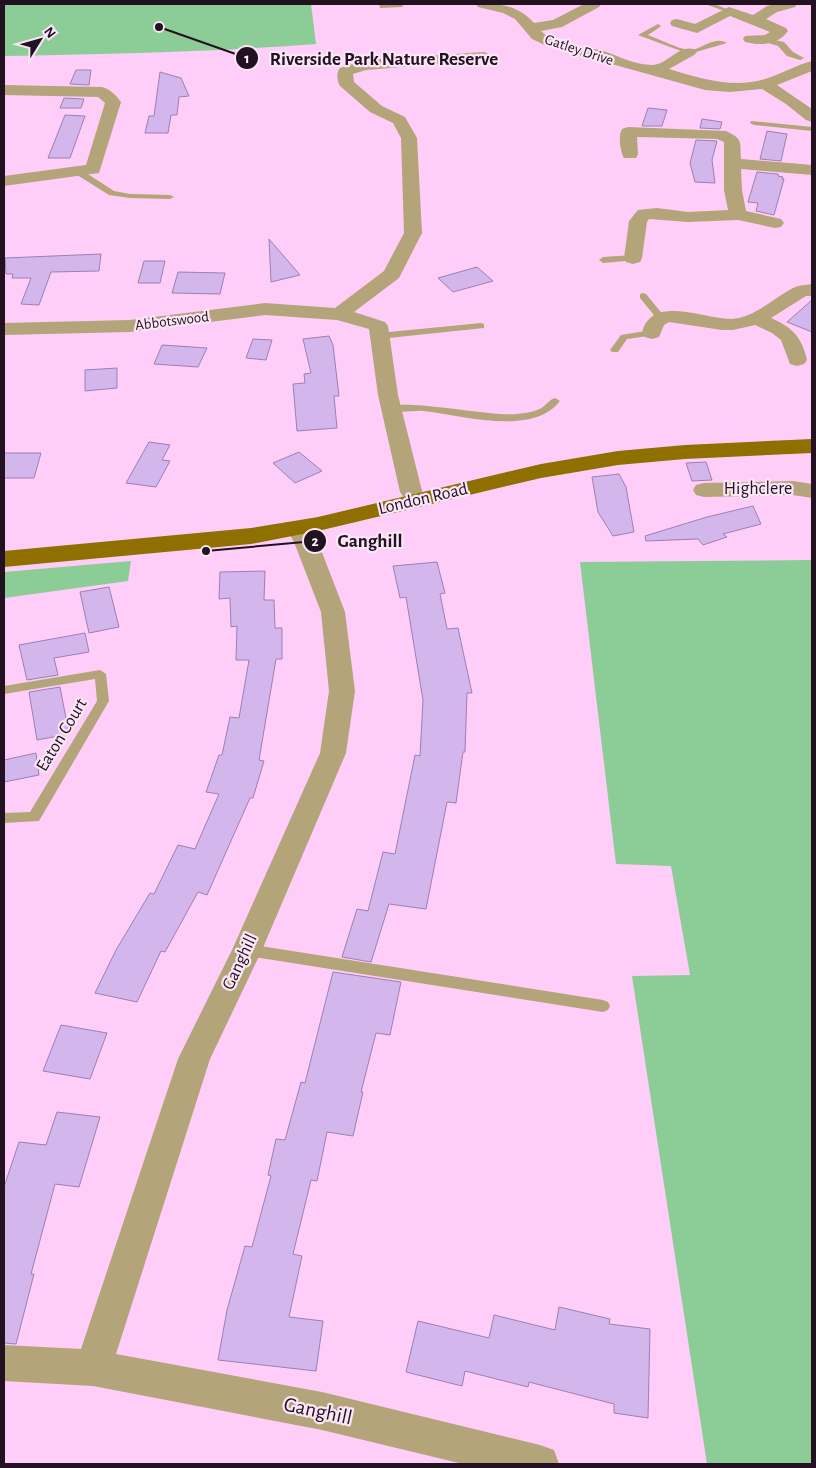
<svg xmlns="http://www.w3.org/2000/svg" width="816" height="1468" font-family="'Alegreya Sans',sans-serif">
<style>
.green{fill:#8bcc97}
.building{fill:#d3b6eb;stroke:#9c80b2}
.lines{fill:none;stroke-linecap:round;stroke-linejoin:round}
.service{fill:#b4a479;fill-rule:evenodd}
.minor{fill:#b4a479;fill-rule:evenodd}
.primary{fill:#8e6f00;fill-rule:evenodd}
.labels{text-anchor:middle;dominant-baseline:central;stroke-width:4.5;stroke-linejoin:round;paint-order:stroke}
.far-street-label{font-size:15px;fill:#221121;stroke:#fae6f7}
.street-label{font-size:18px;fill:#221121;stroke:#fae6f7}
.near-street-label{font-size:21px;fill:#221121;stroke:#fae6f7}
.leader{fill:none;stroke:#221121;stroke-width:2}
.callout-dot{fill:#221121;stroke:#fae6f7;stroke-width:2}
.mark-label{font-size:15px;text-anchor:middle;font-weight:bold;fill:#fff}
.callout-label{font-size:19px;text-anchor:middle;font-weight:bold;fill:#221121;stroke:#fae6f7;stroke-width:4.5;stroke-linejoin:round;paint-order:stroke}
</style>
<rect width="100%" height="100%" fill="#fecef9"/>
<!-- green -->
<path class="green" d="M4,4H311L316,44C212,52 108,54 4,56Z
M812,560V1464H707L632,976L690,975L671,866L616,864L580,562Z
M131,561L128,581L4,598V572Z"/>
<!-- building -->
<path class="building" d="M76,70H91L89,85L70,84Z
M160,72L181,78L189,96L179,97L177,115H171L168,133H145L149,116H154Z
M64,98L84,99L81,108H60Z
M648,108L667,110L662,126H642Z
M65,115L85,116L70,158H48Z
M702,119L722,122L720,129L700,128Z
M767,131L787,134L781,161L760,159Z
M696,140L717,141L712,160L715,183L695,182L690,163Z
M757,172L778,174V176L783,177L782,179H784L774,215L756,211L758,203L748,202Z
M269,239L300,275L271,282Z
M101,254L99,271L51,272L39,305L21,304L31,278H12L13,274H6L5,258Z
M144,261H165L160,283H138Z
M477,267L493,281L453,292L438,278Z
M178,272L225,273L220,294L172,293Z
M812,300V332L787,322Z
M329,336L333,345L339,396H334L337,428L297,431L293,384L305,383L304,374L311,373L303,339Z
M253,339L272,340L266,360L246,358Z
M162,345L207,348L198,367L154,364Z
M117,368V388L85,391V370Z
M149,442L170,445L162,460L170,461L156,487L126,483Z
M299,452L322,471L295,483L273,463Z
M4,453H41L34,478H4Z
M706,462L712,480L692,481L686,463Z
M619,474L626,487L634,532L613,536L598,512L592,477Z
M753,506L761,524L723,534L727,537L703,545L698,539L646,541L645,536L707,517Z
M437,562L445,593L440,594L447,629L458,628L472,693H467L465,752H463L456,803L447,802L426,909L389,904L371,962L342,957L357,909L368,911L383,852L395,854L415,755L420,756L423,700L406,597L400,598L393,566Z
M265,571L264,600H274L275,628H282V659H276L259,760L264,761L253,798H250L207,895L198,892L165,952L161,951L137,1002L95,993L116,950L150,893L154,894L178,845L195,849L219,794L206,792L219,755H222L230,717L239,718L249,660H236L237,626L231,627L230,598L219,599L220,572Z
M109,587L119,627L89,633L80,592Z
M85,633L89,652L54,658L58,675L27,680L19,645Z
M60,687L69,734L37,740L29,692Z
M36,753L39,775L4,782V760Z
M333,972L401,982L390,1035L376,1033L361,1092H363L353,1136L327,1132L317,1181L311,1180L293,1254L302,1256L289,1317L323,1321L316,1371L218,1360L227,1310L245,1246L252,1247L271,1176L268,1175L276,1139L285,1140L301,1082L305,1083Z
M61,1025L107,1033L90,1079L43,1071Z
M57,1112L100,1117L79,1187L55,1184L31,1274H34L16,1344L4,1343V1187L19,1142L46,1145Z
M559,1307L610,1319L609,1324L650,1329L648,1418L614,1413V1404L529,1382L528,1387L465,1371L462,1386L406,1372L418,1321L489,1338L494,1315L555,1330Z"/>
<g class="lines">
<!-- service -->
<path class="service" d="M705,4H714L732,11L727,12Z
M658,24L661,26L660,27L648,35C656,38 682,50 689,50C701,50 714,35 727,43L689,54L638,35Z
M765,38L784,42L793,52L804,58L800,60L787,56L778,46L765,42Z
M751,121L812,127V131L754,125L750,123Z
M74,169H80L114,191L130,194L170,195L174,197L170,199L130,198L109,195L74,173Z
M633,255L637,258L636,260L603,263L599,260L603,257Z
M643,293L646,294L664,316V320H658L640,298V294Z
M481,323L484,324V328L379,339L374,336L379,333Z
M652,330L657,333L655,335L627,339L618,352H612L610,350L621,335Z
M555,398L560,401C532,437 462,415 423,411C413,410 394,415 386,408C399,397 492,417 517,414C525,413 536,412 543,407C547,404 549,400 555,398Z
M100,670L106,674L109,701L39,821L4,823V813L30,812L97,701L95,679L4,694V686Z
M247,944L603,1000L608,1002L610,1006L608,1010L603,1012L247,956L242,954L240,950L242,946Z"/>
<!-- minor -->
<path class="minor" d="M379,4H404L402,7L380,8Z
M476,4C499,3 518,5 534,23L553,20L584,4H601L599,7L562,27L541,31C556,45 584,46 603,51C619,56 635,65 652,65C667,65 678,45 694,49L697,52L694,55L669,69C699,78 733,89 765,79C781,74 796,65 812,61V71L777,85L812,109V122L806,120L786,104L762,89L730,92L705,90L547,46L532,39L515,19L503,13L478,7Z
M775,4H797L795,7L777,12L766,19L786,28L788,31C778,45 761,46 745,42L743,39L745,36L765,35L770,32L730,16L697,33L672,26L670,23L672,20L677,19L695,24L729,7L753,15L767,6Z
M484,52L489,54L492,57L489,60L366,70L353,74L354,82L382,106L405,117L417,138L422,233L399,278L354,312L385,322L388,326L398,395L422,491L428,500L425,505L417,507L409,505L400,492L378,395L369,329L337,320L265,315L130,332L4,335V323L130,320L265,303L335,308L384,271L404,233L401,138L393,123L370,112L340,86C337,81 336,73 340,68L365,60Z
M4,85L102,87C110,89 116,95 121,102L99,173L4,186V176L86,165L105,103L98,97L4,95Z
M628,127L726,131C743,139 740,141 741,159L812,165V175L741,169L742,190L746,211L781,219L784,223L781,227L775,228L738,220L688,222L649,219L647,222L642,258L640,262L633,264L626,262L624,258L629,221L638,210L657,208L688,212L728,210L724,190V142L717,139L637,137L638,154L636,158H624C620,151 618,135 622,129Z
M812,284V296H806L771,318C792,327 802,337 807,360L804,364L797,366L790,364L781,340L772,333L755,325L733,330H722L669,322L664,325L659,337L652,339L645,337L642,333C651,294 704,319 731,319C755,318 773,298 793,288C799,285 806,285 812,284Z
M793,481L812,484V498L793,495L704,497L696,495L693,490L696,485L704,483Z
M297,521L305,523L318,542L345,612L355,691L346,753L262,950L210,1059L116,1354L322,1392L540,1445L554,1450L559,1464H463L322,1430L93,1386L4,1381V1345L81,1349L178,1059L232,950L320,753L329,691L321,612L294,542L286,528L289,523Z"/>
<!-- primary -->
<path class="primary" d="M812,439V453L685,459L618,465L541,478L318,531L251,544L4,567V551L251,528L318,517L541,464L618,451L685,445Z"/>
</g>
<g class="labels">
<!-- far-street labels -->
<g class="far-street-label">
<text transform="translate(579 50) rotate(18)">Gatley Drive</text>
<text transform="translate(172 321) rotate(-7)">Abbotswood</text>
</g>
<!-- street labels -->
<g class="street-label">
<text x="758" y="489">Highclere</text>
<text transform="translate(423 499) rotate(-13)">London Road</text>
<text transform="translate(62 735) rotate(-59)">Eaton Court</text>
<text transform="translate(240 962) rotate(-65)">Ganghill</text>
</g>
<!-- near-street labels -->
<g class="near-street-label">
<text transform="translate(318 1411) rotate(12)">Ganghill</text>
</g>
</g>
<!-- callouts -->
<path class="leader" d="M159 27L247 58M206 551L315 541"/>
<g class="callout-dot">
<circle cx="159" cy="27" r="5"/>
<circle cx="206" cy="551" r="5"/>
<circle cx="247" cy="58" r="12"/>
<circle cx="315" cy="541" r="12"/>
</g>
<g class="mark-label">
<text x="247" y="63">1</text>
<text x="315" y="546">2</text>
</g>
<g class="callout-label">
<text x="384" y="65">Riverside Park Nature Reserve</text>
<text x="370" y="547">Ganghill</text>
</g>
<!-- border -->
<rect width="816" height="1468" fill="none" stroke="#221121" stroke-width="10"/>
<!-- north arrow -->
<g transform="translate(40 40) rotate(53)" stroke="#fae6f7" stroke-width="4" paint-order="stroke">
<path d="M0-4L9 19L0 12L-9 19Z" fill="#221121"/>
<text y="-8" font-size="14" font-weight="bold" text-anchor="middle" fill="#221121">N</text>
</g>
</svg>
